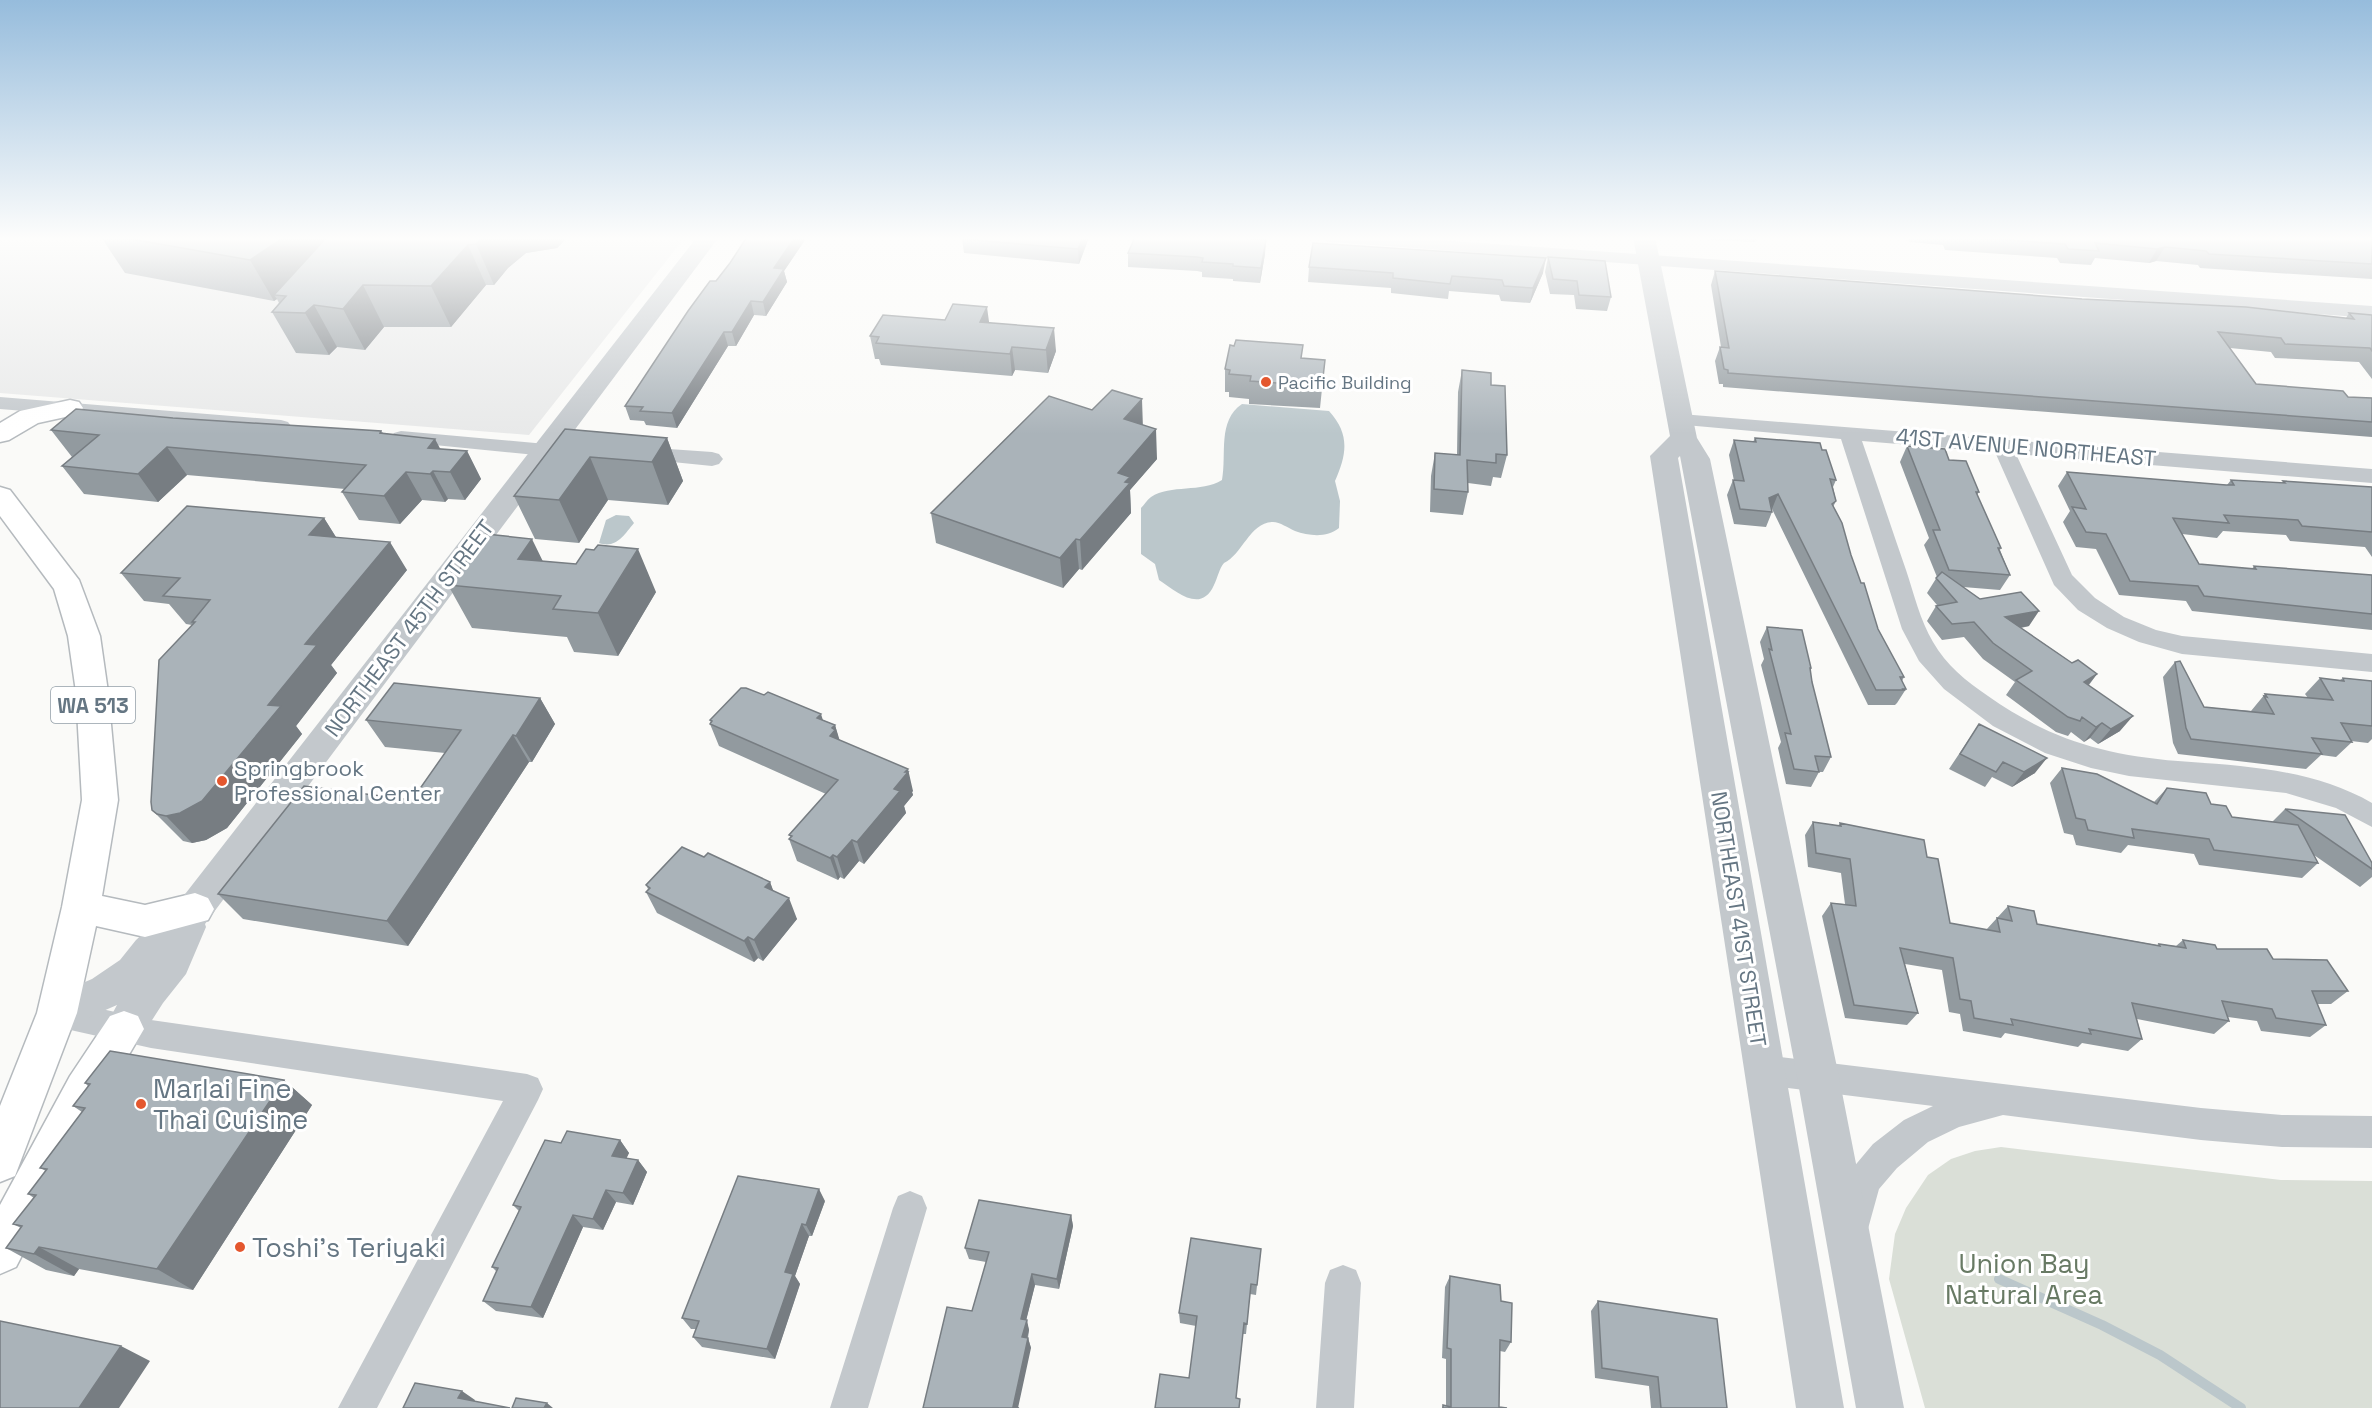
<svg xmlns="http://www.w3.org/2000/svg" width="2372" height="1408" font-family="'Space Grotesk',sans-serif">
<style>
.built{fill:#e8e9e9}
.green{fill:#dadfd7}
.water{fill:#bbc7cb}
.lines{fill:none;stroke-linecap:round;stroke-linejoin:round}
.stream{stroke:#bbc7cb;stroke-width:10}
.primary-casing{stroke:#b5babe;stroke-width:3}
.minor{fill:#c3c8cc;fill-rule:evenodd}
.tertiary{fill:#c3c8cc;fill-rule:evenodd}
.primary{fill:#fff;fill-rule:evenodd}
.wall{fill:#929a9f}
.shaded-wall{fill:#777d82}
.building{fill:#aab3b9;stroke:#777d82;stroke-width:1.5}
.poi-dot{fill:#e4572e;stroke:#fff;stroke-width:2}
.labels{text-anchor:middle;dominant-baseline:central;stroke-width:6;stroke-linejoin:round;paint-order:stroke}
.far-poi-label{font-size:18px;fill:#657683;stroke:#fff;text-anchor:start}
.shield{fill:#fff;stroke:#939fa8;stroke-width:1.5}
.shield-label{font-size:21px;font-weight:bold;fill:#657683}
.street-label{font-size:22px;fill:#657683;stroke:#fff}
.poi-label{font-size:22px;fill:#657683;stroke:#fff;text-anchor:start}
.near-poi-label{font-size:27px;fill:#657683;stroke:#fff;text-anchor:start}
.near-park-label{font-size:27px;fill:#687a64;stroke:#fff}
</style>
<rect width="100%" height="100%" fill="#fafaf8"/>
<!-- built -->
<path class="built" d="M0,237H685L529,435L0,393Z"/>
<!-- green -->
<path class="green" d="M2001,1147L2281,1180L2372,1181V1408H1925L1889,1279L1895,1234L1906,1208L1928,1175L1951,1159L1975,1151Z"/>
<!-- water -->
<path class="water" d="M1242,404L1329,411C1350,434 1347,454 1335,481L1340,501L1339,528C1327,538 1309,536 1295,531C1288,528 1280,522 1273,522C1250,522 1242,555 1224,563C1219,569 1218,577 1214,585C1201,614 1177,592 1159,580L1155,564L1141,554V508C1144,505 1147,500 1151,497C1171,484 1201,493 1222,480C1227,454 1217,421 1242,404Z
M616,515L629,516L634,523C624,535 616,549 599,543L606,520Z"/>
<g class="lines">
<!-- stream -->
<path class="stream" d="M1999,1279L2102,1325L2160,1355L2241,1408"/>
<defs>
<path id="primary" d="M70,400L79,402L83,408L79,414L38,423L9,440L0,442V423L20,411Z
M0,487L10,490L79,580L100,636L108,692L118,800L102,896L145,905L195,893L208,898L214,909L208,920L145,937L96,926L77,1013L15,1176L0,1182V1106L37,1013L62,907L82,800L76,692L68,636L54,589L0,516Z
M124,1011L138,1016L144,1029L100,1104L16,1267L0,1274V1205L70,1076L110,1016Z"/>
</defs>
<!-- primary casing -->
<use href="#primary" class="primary-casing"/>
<!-- minor -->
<path class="minor" d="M1322,237H1397L2372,306V318L1331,242L1325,241Z
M0,397L281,420L288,422L291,426L288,430L281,432L0,409Z
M1681,414L2372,469V483L2016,454L2072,575L2095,598L2124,617L2156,630L2182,636L2372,654V672L2182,654L2139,642L2107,628L2078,610L2054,585L1995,452L1862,441C1877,484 1891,527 1906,570C1914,594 1920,620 1933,642C1946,665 1966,681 1988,696C2049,739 2104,755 2178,761C2245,766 2313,769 2372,803V827L2336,808L2286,793L2129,776L2091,768L2045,753L1993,726L1944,689L1919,661L1902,629L1841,439L1674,424L1671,420L1674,416Z
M401,431L546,444H575L579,449L575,454L546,456L394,441L391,437L394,433Z
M640,447L712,452L719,454L723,459L719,464L712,466L633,458L629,453L633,448Z
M57,999L151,1020L527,1074L538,1078L543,1089L538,1100L377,1408H338L503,1101L151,1048L57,1027L46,1023L42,1013L46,1003Z
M1763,1055L2201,1108L2282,1115L2372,1116V1148L2282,1147L2201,1140L2003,1115L1959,1127L1928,1142L1897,1168L1879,1189L1866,1236L1854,1241L1842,1236L1837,1224L1852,1169L1873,1144L1904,1120L1933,1106L1763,1085L1752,1081L1747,1070L1752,1059Z
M910,1191L922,1196L927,1208L868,1408H830L893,1208L898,1196Z
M1343,1265L1356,1270L1361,1283L1354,1408H1316L1325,1283L1330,1270Z"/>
<!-- tertiary -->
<path class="tertiary" d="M697,237H719L205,924L206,927L186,974L163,1003L138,1042L124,1047L110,1042L104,1029L117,1005L57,1031L43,1026L37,1013L43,1000L92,979L120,960L136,940L182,898Z
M1633,237H1655L1697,438L1710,459L1839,1077L1904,1408H1856L1797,1077L1680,456L1678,458L1844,1408H1796L1650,456L1670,436Z"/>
<!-- primary -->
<use href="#primary" class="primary"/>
</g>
<!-- wall -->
<path class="wall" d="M101,237H568L557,248L526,253L508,268L494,285H486L451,327H384L365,350L337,347L329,355L296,353L272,312L279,303L277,299L274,301L125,273Z
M747,237H807L784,271L787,282L766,316L754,315L736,346H728L677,428L646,425L644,421L630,420L625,406L716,281L730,263Z
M1689,237H1758L1755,242L1690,239Z
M1780,237H1827L1826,239Z
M1906,237H2372V279L2200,268L2198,265L2156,261L2149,263L2095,258L2091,265L2060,263L2057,258L1945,250L1943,245L1909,242Z
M962,239L1088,240L1079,264L964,253Z
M1128,253L1265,254L1260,283L1233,281V279L1202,277V272L1197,271L1128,267Z
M1548,257L1611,297L1607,311L1576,309L1574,295L1550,294L1545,272Z
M1309,267L1543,273L1530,303L1501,301L1499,295L1449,291L1448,299L1391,293V288L1308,282Z
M1715,271L2082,299L2346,318L2349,313L2372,315V379L2359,362L2275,358L2271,352L2230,348L2256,384L2348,397L2372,398V437L1723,387V384H1719L1715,361L1720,347H1721L1711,285Z
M989,323L1056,351L1048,373L1015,370L1012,376L881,365L879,359H875L870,336Z
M1302,358L1325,360L1320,408L1249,404V399L1229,397V392H1225V369Z
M1462,370L1491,385L1507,455L1501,478L1493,477L1491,486L1468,483V492L1463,515L1430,512L1431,476L1435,453L1457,455L1458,392Z
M1092,410L1143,425L1157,459L1130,490L1131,513L1082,570L1079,569L1063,588L936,543L931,513Z
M173,418L381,431L383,433L441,449L467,451L481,479L465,500L448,499L445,502L422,500L400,524L359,520L342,492L345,489L187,475L158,502L84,494L62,466L72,457L51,430Z
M565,429L667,438L683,481L668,505L608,500L579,543L535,539L514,496Z
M1755,438L1822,450L1836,480L1833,487L1836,501L1833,507L1878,629L1904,677L1902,681L1906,689L1897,703L1895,705H1868L1772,509V512L1766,527L1734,524L1727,495L1733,480L1734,481L1729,455L1734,440L1753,442Z
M1907,446L1949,460L1979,492L1977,495L2001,548L2000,550L2010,575L2000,590L1963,587L1980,599L2029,626L2021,628L2072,663L2097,674L2089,685L2120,731L2098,744L2090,738L2084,742L2071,732L2068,736L2056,732L2006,695L2015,682L1983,659L1964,637L1942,640L1927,621L1936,606L1937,605L1927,593L1937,577L1924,545L1929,538L1900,462Z
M2067,472L2227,485L2231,480L2282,483L2283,481L2372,487V557L2365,547L2290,541L2286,535L2223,531L2217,538L2182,534L2199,564L2252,569L2254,566L2372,575V630L2192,611L2186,601L2119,595L2096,549L2076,547L2063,522L2070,511L2058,486Z
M324,518L336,537L407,570L331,665L337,673L296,726L302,734L227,828L206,840L192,843L183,841L152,810L192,625L186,624L169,604L144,601L121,573Z
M448,585L656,592L618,656L574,652L567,637L472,628Z
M1767,627L1811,668L1810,671L1812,682L1831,757L1823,772H1819L1811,787L1786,784L1778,748L1781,742L1761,665L1764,659L1760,642Z
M2175,662L2204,707L2251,711L2265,694L2308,698L2305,694L2320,678L2340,680L2343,678L2372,681V739L2368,743L2351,741L2352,742L2336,757L2321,755L2306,769L2178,754L2173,743L2163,677Z
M540,698L555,724L532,762H529L408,946L243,919L218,894L412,800L445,753L385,747L366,720Z
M710,720H823L835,725L839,740L913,791L912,792L913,795L904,806L906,813L864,864L859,861L844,879L840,877L838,880L797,861L789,839L791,838L789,835L826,794L719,746L710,724L711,723Z
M1979,724L2035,773L2012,787L1992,777L1985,787L1949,769Z
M2062,768L2154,802L2167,788L2211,804L2232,817L2272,822L2285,809L2372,863V877L2360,887L2314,855L2318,863L2302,878L2199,865L2194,854L2128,845L2121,853L2076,845L2073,835L2064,833L2050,783Z
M1813,822L1838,826L1840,823L1927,857L1950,923L1986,930L2008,906L2037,924L2157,945L2159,944L2176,946L2183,940L2217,949L2273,959L2348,991L2331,1004H2317L2326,1025L2310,1037L2261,1031L2257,1021L2228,1017L2229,1021L2214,1034L2137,1019L2142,1039L2128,1051L2082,1043L2078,1047L2005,1033L2001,1038L1963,1031L1960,1014L1949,1012L1942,970L1905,964L1918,1013L1907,1025L1845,1018L1822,916L1831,903L1845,904L1841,873L1808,867L1805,835Z
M704,857L770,882L773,891L797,919L763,961L758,958L754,962L657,913L646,892L648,889L646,885Z
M284,1080L312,1105L193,1290L79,1269L74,1276L46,1270L6,1248L21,1228L13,1224L34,1198L28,1194L46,1171L40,1168L82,1112L73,1106L88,1086L85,1083Z
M620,1140L629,1153L626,1158L638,1160L647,1172L633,1205L616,1202L603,1230L583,1227L543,1318L496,1311L483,1301L497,1272L492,1267L519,1211L513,1205L561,1143Z
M825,1201L812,1236H809L795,1276L800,1284L775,1359L702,1347L693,1337L696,1329H691L682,1318Z
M1071,1215L1073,1226L1059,1289L1035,1285L1026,1320L1029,1330L1028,1338L1031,1348L923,1408L972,1311L986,1262L969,1259L965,1248Z
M1261,1249L1256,1295L1250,1294L1246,1334H1243L1236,1398L1189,1378L1196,1326L1180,1323L1179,1313Z
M1450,1276L1501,1301L1511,1342L1505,1352L1500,1351L1499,1407L1507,1408H1442L1443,1405L1446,1406V1359L1442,1358L1445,1287Z
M1598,1301L1727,1408H1651L1649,1386L1595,1378L1591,1311Z"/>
<!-- shaded-wall -->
<path class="shaded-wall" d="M284,237H360L274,295L277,299L274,301L250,260Z
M483,237H568L557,248L526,253L508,268L494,285L476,244Z
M795,237H807L784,271L787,282L766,316L763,302L774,268Z
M1083,237H1087L1088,240L1079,264L1078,249Z
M1266,240L1265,254L1260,283L1261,268Z
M468,245L486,285L451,327L431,286Z
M2165,247L2156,261L2149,263L2157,249Z
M1546,258L1543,273L1530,303L1533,288Z
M363,285L384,327L365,350L343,309Z
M751,301L754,315L736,346L732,332Z
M314,305L337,347L329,355L305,313Z
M987,307L990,329L980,322Z
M1054,328L1056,351L1048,373L1046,350Z
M724,332L728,346L677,428L672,413Z
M1012,347L1015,370L1012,376L1010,354Z
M1142,399L1143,429L1124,419Z
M1156,429L1157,459L1130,490L1131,513L1082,570L1080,540L1118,473Z
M667,438L683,481L668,505L652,462Z
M435,439L450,467L428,448Z
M167,447L187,475L158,502L138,474Z
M467,451L481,479L465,500L450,472Z
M590,457L608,500L579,543L559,500Z
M433,471L448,499L445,502L430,474Z
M406,472L422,500L400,524L384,496Z
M1778,494L1772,509L1769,498Z
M324,518L342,547L309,535Z
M532,539L553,582L518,559Z
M1076,539L1079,569L1063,588L1060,558Z
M390,542L407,570L331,665L337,673L296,726L302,734L227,828L206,840L192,843L166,816L268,705L305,644Z
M638,549L656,592L618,656L598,613Z
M2039,611L2029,626L1995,632L2005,617Z
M2097,674L2085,689L2084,682Z
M540,698L555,724L532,762L516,736Z
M821,714L828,736L817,718Z
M2133,716L2120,731L2098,744L2111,729Z
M2102,723L2090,738L2084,742L2096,727Z
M835,725L842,748L830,736L832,728Z
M513,735L529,762L408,946L387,921Z
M2047,758L2035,773L2012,787L2024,772Z
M908,769L913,791L912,792L913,795L904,806L906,813L864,864L857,842Z
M852,840L859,861L844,879L837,857Z
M833,855L840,877L838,880L830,858Z
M770,882L778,903L765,887Z
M789,898L797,919L763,961L754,940Z
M748,937L758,958L754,962L744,941Z
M284,1080L312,1105L193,1290L157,1269Z
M620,1140L629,1153L622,1168L612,1156Z
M638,1160L647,1172L633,1205L623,1193Z
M819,1189L825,1201L812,1236L806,1225Z
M606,1190L616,1202L603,1230L593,1219Z
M573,1215L583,1227L543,1318L531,1307Z
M1071,1215L1073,1226L1059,1289L1057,1279Z
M802,1224L809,1236L795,1276L800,1284L775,1359L767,1349L785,1272Z
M39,1247L79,1269L74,1276L34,1254Z
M1032,1274L1035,1285L1024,1329L1021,1319Z
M1027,1320L1029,1330L1025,1347L1022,1337Z
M1028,1338L1031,1348L1018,1408L1013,1407Z
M121,1346L150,1361L119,1408H79Z
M462,1391L475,1400L472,1407L458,1398Z
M547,1403L553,1408H544Z"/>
<!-- building -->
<path class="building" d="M120,237H284L250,260Z
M327,237H483L476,244L468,245L431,286L363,285L343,309L314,305L305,313L272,312L286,296L274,295Z
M747,237H795L774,268L784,269L763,302L751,301L732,332H724L672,413L640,411L643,407L625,406L688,311L710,281H716L730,263Z
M962,237H1083L1078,249L962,239Z
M1135,237H1231L1266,240L1261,268L1233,266V264L1202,262L1203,258L1197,257L1128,253Z
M1964,237H2372V264L2209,254L2206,251L2165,247L2157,249L2095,243L2099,251L2068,249L2065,244Z
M1313,243L1546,258L1533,288L1504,286L1502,280L1452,276L1450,284L1393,278V273L1309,267Z
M1548,257L1605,261L1611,297L1579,295L1577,281L1553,279Z
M1715,271L2082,299L2246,307L2354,319L2349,313L2372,315V351L2370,348L2285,344L2281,338L2218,332L2256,384L2343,391L2348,397L2372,398V422L1728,373V370L1724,369L1720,347L1729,348Z
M953,304L987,307L980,322L1054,328L1046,350L1012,347L1010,354L876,343L879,337L870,336L883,315L945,320Z
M1236,340L1303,345L1301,358L1325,360L1322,386L1250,381L1251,376L1229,374L1230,370L1225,369L1230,345L1234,346Z
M1462,370L1491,373V385L1505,386L1507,455L1496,454V463L1467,460L1468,492L1434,489L1435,453L1460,455Z
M1112,390L1142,399L1124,419L1156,429L1118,473L1130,477L1125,482L1130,483L1080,540L1076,539L1060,558L931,513L1049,396L1092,410Z
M76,409L173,418L381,431L380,433L435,439L428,448L467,451L450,472L433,471L430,474L406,472L384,496L342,492L366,465L167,447L138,474L62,466L99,435L51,430Z
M565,429L667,438L652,462L590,457L559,500L514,496Z
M1755,438L1820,443L1822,450H1826L1836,480L1830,479L1836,501L1832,504L1842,523L1851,555L1861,583H1864L1878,629L1904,677H1900L1906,689H1903L1904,690H1876L1778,494L1769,498L1772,512L1740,509L1733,480L1744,481L1734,440L1756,442Z
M1907,446L1945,449L1949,460L1966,461L1979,492H1976L2001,548H1998L2010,575L1949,570L1933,530H1940Z
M2067,472L2226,485H2234L2231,480L2285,483L2283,481L2372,487V532L2302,526L2298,520L2224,515L2229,523L2173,518L2199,564L2256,569L2254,566L2372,575V614L2204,596L2198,586L2130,581L2106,534L2086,532L2072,507L2086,509Z
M187,506L324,518L309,535L390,542L305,644L317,645L268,705L281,706L202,801L180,813L166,816L157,814L152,810L151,802L159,660L195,622H192L210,600L163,596L180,578L121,573Z
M486,534L532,539L518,559L576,564L586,549L594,550L598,545L638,549L598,613L553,609L561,596L448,585Z
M1942,572L1980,599L2021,592L2039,611L2005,617L2072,663L2078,660L2097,674L2084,682L2133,716L2111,729L2102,723L2096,727L2082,717L2080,721L2068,717L2016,680L2032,671L1993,643L1974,622L1952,624L1936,606L1957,602L1936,578Z
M1767,627L1802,630L1811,668H1810L1812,682L1831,757L1815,756L1819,772L1794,769L1785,733L1791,734L1769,649L1772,650Z
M2180,661L2204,707L2274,714L2264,696L2267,697L2265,694L2333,700L2320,678L2344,681L2343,678L2372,681V726L2341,723L2352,742L2312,738L2322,754L2191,739L2186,728L2175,662Z
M394,683L540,698L516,736L513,735L387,921L218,894L304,786L412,800L461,730L366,720Z
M741,688H746L764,695L768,692L821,714L817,718L835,725L832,728L835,730L830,736L908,769L905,772H908L894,789L900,791L857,842L852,840L837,857L833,855L830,858L789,839L792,836L789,835L838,780L710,724L712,721L710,720Z
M1979,724L2047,758L2024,772L2003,762L1996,772L1960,754Z
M2062,768L2097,774L2157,804L2167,788L2206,793L2211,804L2226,806L2232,817L2298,825L2318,863L2214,850L2209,839L2132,829L2134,838L2088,830L2085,820L2076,818Z
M2285,809L2345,815L2372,863V869Z
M1813,822L1841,826L1840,823L1924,840L1927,857L1938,859L1950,923L2000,932L1997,918L2012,921L2008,906L2034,911L2037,924L2160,946L2159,944L2186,948L2183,940L2215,945L2217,949H2267L2273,959L2327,960L2348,991H2312L2326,1025L2276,1018L2272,1009L2222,1001L2229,1021L2132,1003L2142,1039L2089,1029L2091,1034L2011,1019L2013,1025L1974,1018L1971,1001L1960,999L1953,958L1900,948L1918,1013L1854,1005L1831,903L1856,906L1850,859L1816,853Z
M682,847L704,857L708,853L770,882L765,887L789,898L754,940L748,937L744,941L646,892L650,888L646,885Z
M110,1051L284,1080L157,1269L39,1247L34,1254L6,1248L22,1226L13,1224L36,1195L28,1194L47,1169L40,1168L85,1108L73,1106L90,1084L85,1083Z
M567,1131L620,1140L612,1156L638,1160L623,1193L606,1190L593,1219L573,1215L531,1307L483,1301L498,1268L492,1267L521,1207L513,1205L545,1140L561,1143Z
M738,1176L819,1189L806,1225L802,1224L785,1272L793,1274L767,1349L693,1337L699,1321L682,1318Z
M979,1200L1071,1215L1057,1279L1032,1274L1021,1319L1027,1320L1022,1337L1028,1338L1013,1407L1019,1408H923L947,1307L972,1311L989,1252L965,1248Z
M1191,1238L1261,1249L1257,1285L1251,1284L1247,1324L1244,1323L1236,1398L1240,1399L1239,1408H1155L1160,1374L1189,1378L1197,1316L1179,1313Z
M1450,1276L1500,1285L1501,1301L1512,1303L1511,1342L1500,1340L1499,1407L1507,1408H1443V1405L1451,1407V1349L1447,1348Z
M1598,1301L1717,1319L1727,1408H1661L1658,1377L1602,1368Z
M0,1321L121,1346L79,1408H0Z
M415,1383L462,1391L458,1398L510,1408H403Z
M516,1398L547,1403L544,1408H512Z"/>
<!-- sky -->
<linearGradient id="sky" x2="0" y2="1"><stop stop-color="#96bcdc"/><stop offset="0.55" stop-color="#fdfdfc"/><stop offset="1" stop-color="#fdfdfc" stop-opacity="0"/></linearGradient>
<rect width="2372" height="434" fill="url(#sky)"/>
<!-- markers -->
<g class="poi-dot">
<circle cx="1266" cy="382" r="6"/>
<circle cx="222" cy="781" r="6"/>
<circle cx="141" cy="1104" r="6"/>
<circle cx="240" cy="1247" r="6"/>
</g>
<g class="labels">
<!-- far-poi labels -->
<g class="far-poi-label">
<text x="1278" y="382">Pacific Building</text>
</g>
<!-- shield labels -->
<rect class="shield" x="51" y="687" width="84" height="36" rx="4.5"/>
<g class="shield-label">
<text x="93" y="705">WA 513</text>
</g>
<!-- street labels -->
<g class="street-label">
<text transform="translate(2026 447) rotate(5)">41ST AVENUE NORTHEAST</text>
<text transform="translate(409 628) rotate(-53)">NORTHEAST 45TH STREET</text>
<text transform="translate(1739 919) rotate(81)">NORTHEAST 41ST STREET</text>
</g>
<!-- poi labels -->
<g class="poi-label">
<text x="234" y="768">Springbrook<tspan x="234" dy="25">Professional Center</tspan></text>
</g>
<!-- near-poi labels -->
<g class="near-poi-label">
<text x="153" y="1088">Marlai Fine<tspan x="153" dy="31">Thai Cuisine</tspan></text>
<text x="252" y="1247">Toshi's Teriyaki</text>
</g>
<!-- near-park labels -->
<g class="near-park-label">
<text x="2024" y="1263">Union Bay<tspan x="2024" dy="31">Natural Area</tspan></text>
</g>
</g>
</svg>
